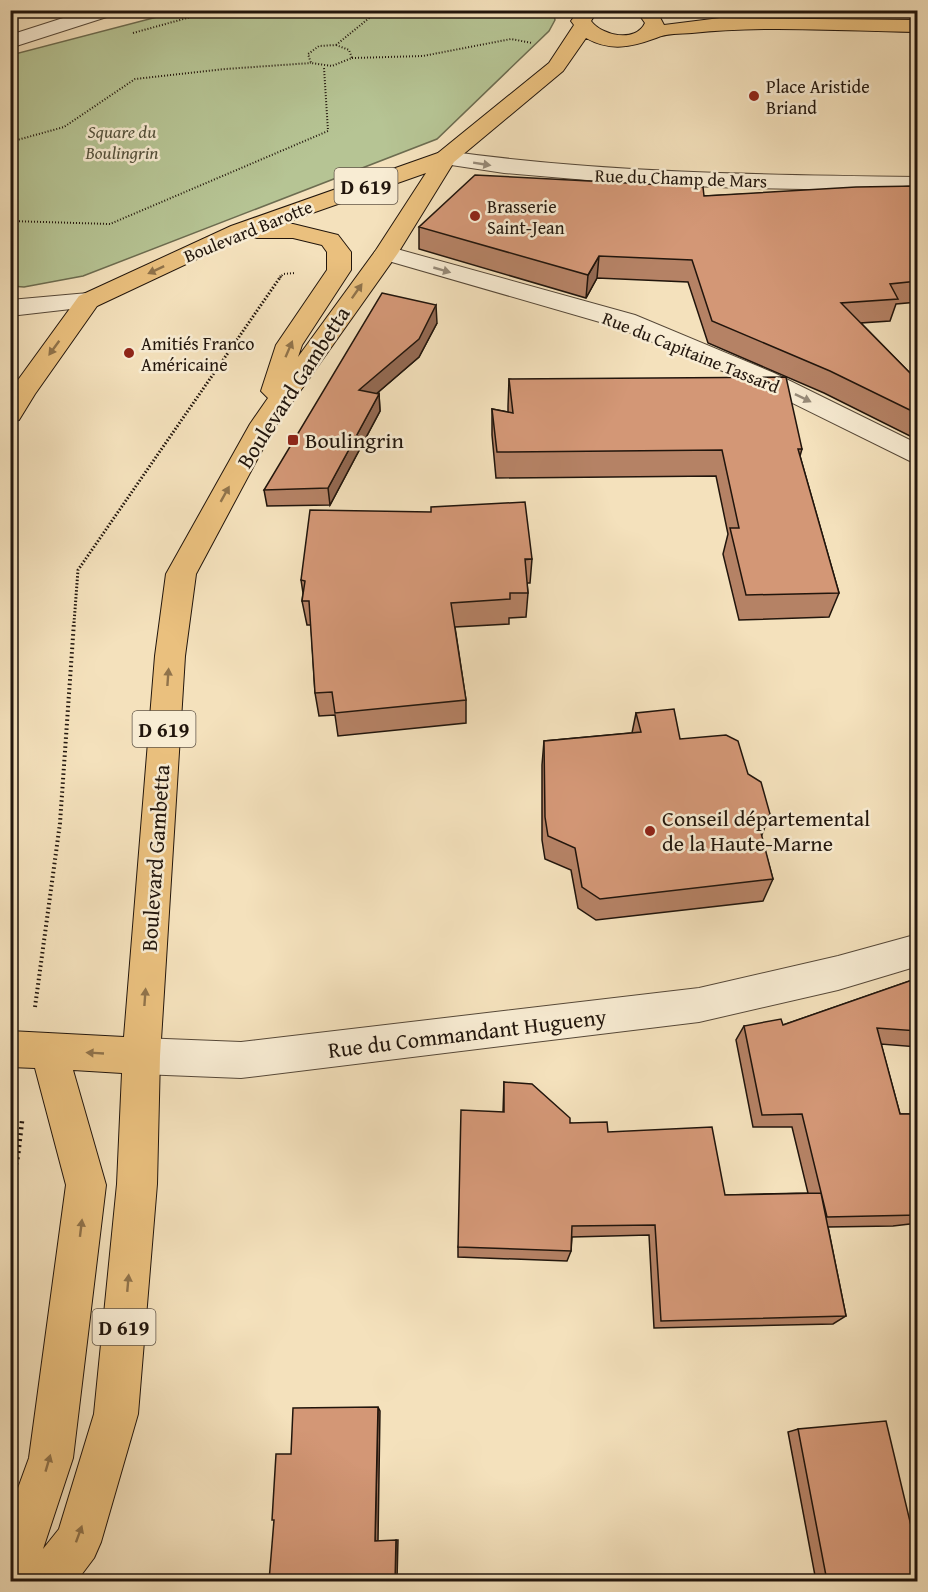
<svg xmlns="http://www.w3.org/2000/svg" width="928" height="1592" font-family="'Gentium Book Plus',serif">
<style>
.green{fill:#b6c494;stroke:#6c6c50;stroke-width:1.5}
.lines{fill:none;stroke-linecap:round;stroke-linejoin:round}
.street-casing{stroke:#564838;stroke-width:2}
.primary-casing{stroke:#21150c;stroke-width:2}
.path-far3{stroke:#21150c;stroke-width:2;stroke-dasharray:1 2;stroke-linecap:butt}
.path-far2{stroke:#21150c;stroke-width:3;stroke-dasharray:1.5 2;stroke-linecap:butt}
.path-far1{stroke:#21150c;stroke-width:4;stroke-dasharray:1.5 3;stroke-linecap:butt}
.path{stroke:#21150c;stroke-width:4.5;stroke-dasharray:2 4;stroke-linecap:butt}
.street{fill:#f8ecd3;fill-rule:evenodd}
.primary{fill:#eac07e;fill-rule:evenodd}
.wall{fill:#b58265;stroke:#21150c;stroke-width:1.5}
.shaded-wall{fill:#946a53;stroke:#21150c;stroke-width:1.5}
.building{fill:#d39776;stroke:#21150c;stroke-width:1.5}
.oneway{fill:#978b79}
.oneway2{fill:#90734b}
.poi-dot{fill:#8f2418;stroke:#f8ecd3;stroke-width:2}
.labels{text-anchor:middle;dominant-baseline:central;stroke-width:5;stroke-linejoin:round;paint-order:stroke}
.far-poi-label{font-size:18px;fill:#21150c;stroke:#f8ecd3;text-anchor:start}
.far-park-label{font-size:18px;font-style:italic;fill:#55523c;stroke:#f8ecd3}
.far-street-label{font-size:18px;fill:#21150c;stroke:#f8ecd3}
.shield{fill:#f8ecd3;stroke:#625648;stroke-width:1.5}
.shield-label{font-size:21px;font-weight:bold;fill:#21150c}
.street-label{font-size:22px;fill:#21150c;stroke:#f8ecd3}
.poi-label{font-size:22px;fill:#21150c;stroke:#f8ecd3;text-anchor:start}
</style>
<rect width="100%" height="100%" fill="#f4e1bc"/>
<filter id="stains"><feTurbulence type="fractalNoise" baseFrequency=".00333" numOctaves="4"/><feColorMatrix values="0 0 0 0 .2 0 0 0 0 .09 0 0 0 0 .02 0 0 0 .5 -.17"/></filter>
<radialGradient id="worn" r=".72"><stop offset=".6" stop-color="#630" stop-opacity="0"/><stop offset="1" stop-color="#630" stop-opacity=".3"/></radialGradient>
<!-- green -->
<path class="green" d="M553,11L555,20L549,31L437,139L83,276L24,287L11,286V55L180,11Z"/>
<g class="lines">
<defs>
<path id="street" d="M88,10H118L116,14L10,48V35Z
M446,151C603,173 760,175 918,177V191L740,188L622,183L504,173L438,163L435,158L438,153Z
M386,246L635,315L774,373L918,444V465L756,385L617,327L378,258L374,253L378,248Z
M88,293L97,296L100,301L97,306L10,316V300Z
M918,934V966L838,990L699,1022L241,1078L141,1074L128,1069L122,1056L128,1043L141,1038L241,1042L699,988L838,956Z"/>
<path id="primary" d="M579,10H598L591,21C602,36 636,43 645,23L638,13L640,10H656L664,25L720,18L918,20V32C844,31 765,25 692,33C681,34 666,33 656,38C631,47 611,52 586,38L563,71L454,162L398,253L274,428L196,574L185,656L160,1056L157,1184L138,1414L101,1542L94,1558L76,1582H10V1510L29,1458L66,1185L35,1068L10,1067V1031L124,1037L155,656L166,574L250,424L268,398L261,391L276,345L327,270V252L322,245L293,238H257L248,235L97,306L35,394L19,420L10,423V391L79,296L231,226L438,153L549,63L574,25L571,21ZM426,173L376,250L298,357L302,345L351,270V252L338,235L293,224H281ZM73,1070L122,1073L117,1184L94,1414L59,1529L43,1549L73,1458L106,1185Z"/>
</defs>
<!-- street casing -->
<use href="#street" class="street-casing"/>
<!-- primary casing -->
<use href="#primary" class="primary-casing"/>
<!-- path-far3 -->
<path class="path-far3" d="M133,33L216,10
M336,45L349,50L352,58L332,66L311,63L308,54L319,46Z
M336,45L379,10
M352,58L423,56L511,39L532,43
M10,142L64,127L135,79L225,69L311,63
M10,221L110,224L328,131L324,68
M280,278L283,274L295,273"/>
<!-- path-far2 -->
<path class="path-far2" d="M74,623L78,570L281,276"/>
<!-- path-far1 -->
<path class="path-far1" d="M35,1007L60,823L74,622"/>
<!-- path -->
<path class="path" d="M10,1188L18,1156L22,1121"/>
<!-- street -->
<use href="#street" class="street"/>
<!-- primary -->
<use href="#primary" class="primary"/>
</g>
<!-- wall -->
<path class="wall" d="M918,186V302L896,304L890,321L861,323L910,373L918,372V440L824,393L708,343L688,282L597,278L586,298L419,249V227L704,196Z
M437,323L419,357L376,394H379L380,411L330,505L267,506L264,490Z
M509,379L802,449L800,456L839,593L829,617L739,620L723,554L728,534L716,476L496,478L492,435V409L508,412V406Z
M532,559L530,583H527L528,593L526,617L509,618V624L455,627L466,700V723L338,736L335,715L319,716L315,693L311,625H307L302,601L303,593L301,580Z
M636,713L680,739L761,836L773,879L763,901L596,920L578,908L571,870L545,859L542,840V765L544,741L632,733Z
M918,978V1047L881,1044L900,1114H918V1223L893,1226L828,1227L846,1316L833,1324L654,1328L649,1235L572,1237L571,1251L567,1261L458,1257V1247L503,1112L504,1082L570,1123L608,1132L725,1195L808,1193L792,1127H753L736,1040L744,1026L783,1025Z
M798,1429L918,1581H816L788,1432Z"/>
<!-- shaded-wall -->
<path class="shaded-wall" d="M10,10H34L10,18Z
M599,256L597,278L586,298L588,275Z
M436,305L437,323L419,357L361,407L359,390Z
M379,394L380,411L330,505L328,488Z
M770,814L761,837L760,829Z
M378,1407L380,1411L378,1541H375Z
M396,1540H398L397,1581H395Z"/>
<!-- building -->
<path class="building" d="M475,175L703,187L704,196L856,187L918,186V281L890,284L898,299L841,303L910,373L918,372V414L830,371L712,321L692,260L599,256L588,275L419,227Z
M382,293L436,305L419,339L359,390L379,394L328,488L264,490Z
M786,377L802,449H798L839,593L746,595L730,528H739L722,450L497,452L492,409L513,413L509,379Z
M525,502L532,559H525L528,593H510V599L451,603L466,700L335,713L332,692L315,693L309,601H302L305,581L301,580L310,510L431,512V507Z
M674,709L680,739L726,735L738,741L748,774L761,782L770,814L760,829L773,879L600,899L582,887L575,848L548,836L545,817L544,741L641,732L636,713Z
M918,978V1031L877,1028L900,1114H918V1215L827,1217L802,1114L762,1115L744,1026L781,1019L783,1025Z
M504,1082L532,1084L570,1118V1123L607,1122L608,1132L712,1127L725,1195L821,1193L846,1316L661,1321L655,1225L572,1226L571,1251L458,1247L461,1110L504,1112Z
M378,1407L375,1541L396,1540L395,1581H269L274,1520H272L276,1454H291L293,1408Z
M886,1421L918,1555V1581H827L798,1429Z"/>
<!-- one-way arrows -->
<defs><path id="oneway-solid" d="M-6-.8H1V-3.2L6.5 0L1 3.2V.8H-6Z" transform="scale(1.5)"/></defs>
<g class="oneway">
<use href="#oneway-solid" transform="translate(482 164) rotate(9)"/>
<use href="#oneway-solid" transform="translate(442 270) rotate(16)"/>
<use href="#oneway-solid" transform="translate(803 398) rotate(26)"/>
</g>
<g class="oneway2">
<use href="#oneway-solid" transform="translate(156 270) rotate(155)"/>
<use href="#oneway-solid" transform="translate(357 291) rotate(-55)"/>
<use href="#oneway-solid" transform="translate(54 348) rotate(126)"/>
<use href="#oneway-solid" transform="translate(289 349) rotate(-67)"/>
<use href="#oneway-solid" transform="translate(225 494) rotate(-61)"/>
<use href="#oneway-solid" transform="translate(168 677) rotate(-86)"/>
<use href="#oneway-solid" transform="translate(145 997) rotate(-86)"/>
<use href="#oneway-solid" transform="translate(95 1053) rotate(-177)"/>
<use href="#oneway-solid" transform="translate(81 1228) rotate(-83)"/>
<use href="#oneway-solid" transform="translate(128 1283) rotate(-85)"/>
<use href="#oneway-solid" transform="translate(48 1463) rotate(-74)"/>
<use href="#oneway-solid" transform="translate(79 1534) rotate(-70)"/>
</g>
<!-- markers -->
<g class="poi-dot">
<circle cx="754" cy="96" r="6"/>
<circle cx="475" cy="216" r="6"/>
<circle cx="129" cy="353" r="6"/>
<rect x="287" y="434" width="12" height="12" rx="3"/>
<circle cx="650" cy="831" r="6"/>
</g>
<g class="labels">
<!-- far-poi labels -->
<g class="far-poi-label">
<text x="766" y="86">Place Aristide<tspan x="766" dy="21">Briand</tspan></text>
<text x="487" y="206">Brasserie<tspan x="487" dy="21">Saint-Jean</tspan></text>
<text x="141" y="343">Amitiés Franco<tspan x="141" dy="21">Américaine</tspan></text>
</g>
<!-- far-park labels -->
<g class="far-park-label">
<text x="122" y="131">Square du<tspan x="122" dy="21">Boulingrin</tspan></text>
</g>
<!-- far-street labels -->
<g class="far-street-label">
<text transform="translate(681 178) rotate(2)">Rue du Champ de Mars</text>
<text transform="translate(248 231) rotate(-22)">Boulevard Barotte</text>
<text transform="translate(691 352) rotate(22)">Rue du Capitaine Tassard</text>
</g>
<!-- shield labels -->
<g class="shield">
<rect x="334.5" y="168" width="63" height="36" rx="4.5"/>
<rect x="132.5" y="711" width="63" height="36" rx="4.5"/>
<rect x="92.5" y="1309" width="63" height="36" rx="4.5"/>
</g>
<g class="shield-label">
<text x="366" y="186">D 619</text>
<text x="164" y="729">D 619</text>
<text x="124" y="1327">D 619</text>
</g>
<!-- street labels -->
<g class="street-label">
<text transform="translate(293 387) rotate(-57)">Boulevard Gambetta</text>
<text transform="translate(155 858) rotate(-86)">Boulevard Gambetta</text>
<text transform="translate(467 1033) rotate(-7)">Rue du Commandant Hugueny</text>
</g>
<!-- poi labels -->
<g class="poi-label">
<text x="305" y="440">Boulingrin</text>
<text x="662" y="818">Conseil départemental<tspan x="662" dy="25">de la Haute-Marne</tspan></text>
</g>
</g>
<!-- margin -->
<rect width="928" height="1592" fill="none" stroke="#f4e1bc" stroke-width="36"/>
<rect x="12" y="12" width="904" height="1568" fill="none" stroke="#21150c" stroke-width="3"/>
<rect x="18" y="18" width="892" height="1556" fill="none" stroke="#21150c" stroke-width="1.5"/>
<rect width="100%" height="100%" filter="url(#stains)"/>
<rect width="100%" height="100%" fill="url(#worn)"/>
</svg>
